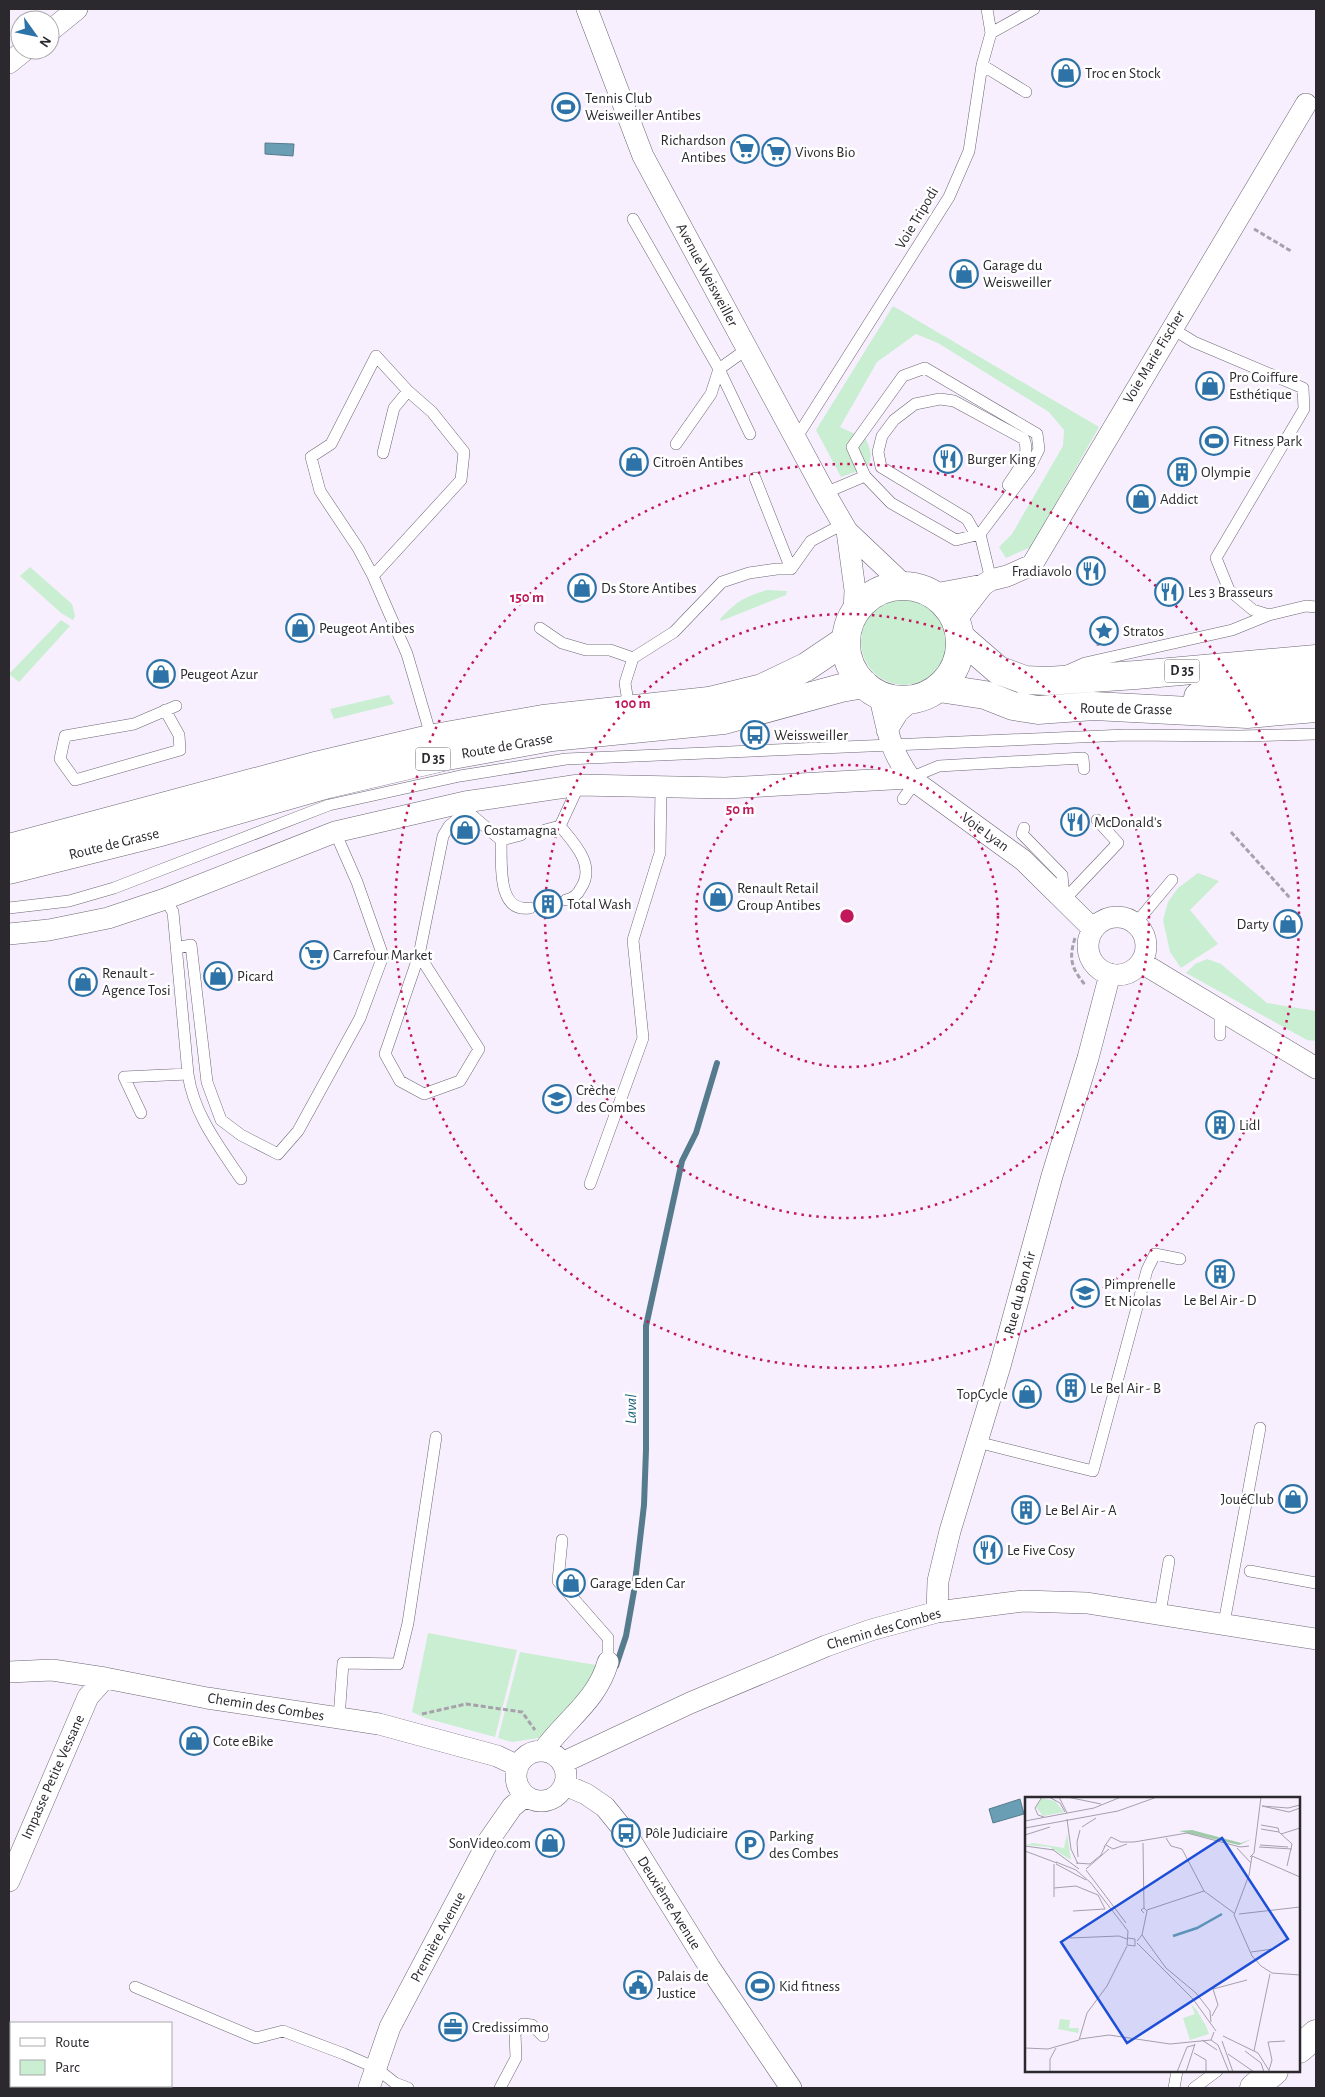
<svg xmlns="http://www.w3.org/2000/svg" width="1325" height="2097" font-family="'Alegreya Sans',sans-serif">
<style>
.green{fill:#c9eed2}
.water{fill:#699eb4;stroke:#567b8c}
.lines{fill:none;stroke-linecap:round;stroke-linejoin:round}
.stream{stroke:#567b8c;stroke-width:6}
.lane-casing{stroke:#6d6673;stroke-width:12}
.street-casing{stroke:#6d6673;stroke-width:22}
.secondary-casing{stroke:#6d6673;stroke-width:29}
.primary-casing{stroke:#6d6673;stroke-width:29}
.path{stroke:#a7a1ac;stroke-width:3;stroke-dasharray:5 2.5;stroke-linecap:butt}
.lane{stroke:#fff;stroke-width:11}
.street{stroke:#fff;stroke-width:21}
.secondary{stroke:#fff;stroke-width:28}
.primary{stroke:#fff;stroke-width:28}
.ring{fill:none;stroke:#c2185b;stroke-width:2.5;stroke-dasharray:2.5 5}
.labels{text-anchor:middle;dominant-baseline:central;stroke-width:5;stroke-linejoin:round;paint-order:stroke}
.shield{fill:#fff;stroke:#6b686d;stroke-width:1}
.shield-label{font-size:14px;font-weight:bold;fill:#2b282e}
.poi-label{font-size:15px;fill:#2b282e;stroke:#fff;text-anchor:start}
.street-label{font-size:15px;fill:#2b282e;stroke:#fff}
.water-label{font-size:16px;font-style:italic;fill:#1c6078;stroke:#fff}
.inset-river{fill:none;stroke:#699eb4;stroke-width:2.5}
.inset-road{fill:none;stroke:#a59fab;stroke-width:1}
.view{fill:#1d4ed8;fill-opacity:0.15;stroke:#1d4ed8;stroke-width:2.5}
.inset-edge{fill:none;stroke:#2b282e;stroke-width:2.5}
.centre{fill:#c2185b;stroke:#fff;stroke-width:2.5}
.ring-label{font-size:15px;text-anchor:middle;font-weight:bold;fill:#c2185b;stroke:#fff;stroke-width:5;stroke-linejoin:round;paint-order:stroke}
</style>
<rect width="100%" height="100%" fill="#f7effe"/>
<!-- green -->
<path class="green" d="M893,306L1099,427L1031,547L1006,558L999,547L1012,534L1063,446L1064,430L1049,412L938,343L916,334L877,362L840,427L866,439C871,451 873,457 867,468L841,477L816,430Z
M30,567L72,604L75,616L73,620L61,613L20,576Z
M767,590L787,591L786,595L721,621L720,619C737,601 744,597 767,590Z
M861 642a43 43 0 1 1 86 0a43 43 0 1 1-86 0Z
M61,620L70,626L19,682L9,674Z
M389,695L394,704L334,719L330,709Z
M1198,873L1219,881L1190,910L1218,944L1181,968L1170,952L1163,920L1168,902L1178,888Z
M1207,959L1221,964L1267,1003L1316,1011V1041L1307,1040L1186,973L1195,964Z
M428,1633L517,1650L495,1737L425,1718L412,1712Z
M520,1652L601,1666L575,1705L539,1738L512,1742L498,1738Z"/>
<!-- water -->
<path class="water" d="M265,143L294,144L293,156L265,154Z
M1020,1799L1024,1814L993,1823L989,1809Z"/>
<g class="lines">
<!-- stream -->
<path class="stream" d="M616,1666L626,1636L634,1591L644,1505L646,1450V1326L682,1161L696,1133L717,1063"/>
<defs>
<path id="lane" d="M987,9L991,33
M982,65L1026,92
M633,219L719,369L747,349
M1171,328L1194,342L1303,388L1304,409L1216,558L1229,590L1253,610L1269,615
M719,369L750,434
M795,440L949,197L969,151L982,65L991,33L1034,9
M676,444L711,394L719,369
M383,453L394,408L408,391
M755,478L791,569
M825,493L865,476
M980,534L956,540L891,503L865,476L852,447L903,376L925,368L1037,434L1039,449L1029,469L980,534L991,580
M976,535L967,519L881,467L878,452L882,436L894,420L915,404L940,399L954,401L1024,439C1031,457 1017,470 1008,485
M373,576L358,548L320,491L311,457L331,444L376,356L408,391L432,412L464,452L461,480L373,576L407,654L429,729V739
M540,628L562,643L586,650H610L633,658
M1067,671L1085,663L1232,630L1269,615L1306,606L1316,607
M629,708L625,683L633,658L674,632L722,582L749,573L777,569H791L811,541L843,524
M165,710L179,735L180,750L75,780L60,759L65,736L134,724L176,706
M910,778L939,766L1083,758L1084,769
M903,799L915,782
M465,803L467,811L501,840L521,835
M560,826C574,843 596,865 581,888C578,894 573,899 566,900
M1024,828L1022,834L1062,875L1064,898
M545,830L560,826L579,785
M501,840C502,862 496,913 530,908
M1064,900L1118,843L1097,820
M9,908L69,901L114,888L329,805L460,776L566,759L1126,735L1240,736L1316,734
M1136,923L1172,880
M176,948L191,945L207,1082L221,1120L241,1135L278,1154L298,1131L360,1018L383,956L357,882L335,832
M419,955L479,1049L460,1081L424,1094L400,1081L385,1054L419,955L443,836L449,826L467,811
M1220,1008V1035
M188,1074C194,1115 219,1146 241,1179
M141,1113L124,1077L188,1074L173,912L165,899
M590,1184L643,1038L633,940L660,853L661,787
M977,1442L1093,1471L1147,1270L1155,1254L1180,1259
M562,1540L558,1581L608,1638V1662
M1250,1571L1316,1583
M1160,1613L1169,1561
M1224,1623L1260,1428
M339,1718L343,1663L398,1664L408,1623L436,1437
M135,1987L256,2038L283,2031L344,2054L376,2068L395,2083L408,2088
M500,2088L516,2058L515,2033L523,2024L532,2025L543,2036
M1174,2088L1177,2071
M1194,2088L1217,2071"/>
<path id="street" d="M587,9L643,156L825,493L847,531L904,585
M50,31L77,9
M9,63L25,50
M847,531L855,590L854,614
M935,594L983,585
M956,620L983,585L991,580L1007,576L1032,565L1306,104
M879,694C888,730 888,747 910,778L1023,860L1093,929
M887,730L898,712L913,699
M1088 946a29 29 0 1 1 58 0a29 29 0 1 1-58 0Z
M9,934L49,930L108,918L165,899L335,832L465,802L579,785L725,788L910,778
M1142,963L1316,1068
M937,1612L938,1581L950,1531L1000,1366L1052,1176L1088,1058L1110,974
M9,1672L52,1670L105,1678L207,1698L379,1724L497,1756L518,1766
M543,1751C566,1719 597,1701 608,1662
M516 1776a25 25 0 1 1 50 0a25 25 0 1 1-50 0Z
M562,1763L690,1703L826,1646L871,1630L937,1612L1023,1601L1087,1603L1316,1639
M565,1785L586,1794L605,1807L626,1833L710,1968L791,2088
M9,1881L88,1697L105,1678
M369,2088L390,2027L489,1840L512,1807L525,1796"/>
<path id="secondary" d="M1299,2049L1316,2034
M1254,2088L1274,2071"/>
<path id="primary" d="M846 643a57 57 0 1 1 114 0a57 57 0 1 1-114 0Z
M960,637L998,670L1025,680L1047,681L1136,675L1316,659
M939,688L985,695L1013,706L1038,710L1094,706L1247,714L1316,708
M1198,697L1316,686
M9,848L319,765L429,739L543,719L709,701L762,688L806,667L846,640
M9,870L157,833L328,784L447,756L552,737L724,720L841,688L864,684"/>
</defs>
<!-- lane casing -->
<use href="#lane" class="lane-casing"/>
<!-- street casing -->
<use href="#street" class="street-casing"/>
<!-- secondary casing -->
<use href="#secondary" class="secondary-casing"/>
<!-- primary casing -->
<use href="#primary" class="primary-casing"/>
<!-- path -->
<path class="path" d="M1254,229L1291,251
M1098,646L1099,628L1102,616
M1231,832L1290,898
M1075,938C1068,960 1072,969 1086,986
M422,1714L466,1704L522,1712L535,1730"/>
<!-- lane -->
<use href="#lane" class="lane"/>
<!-- street -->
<use href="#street" class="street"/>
<!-- secondary -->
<use href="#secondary" class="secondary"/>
<!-- primary -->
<use href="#primary" class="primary"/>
</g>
<!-- distance rings -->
<g class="ring">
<circle cx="847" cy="916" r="151"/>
<circle cx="847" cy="916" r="302"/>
<circle cx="847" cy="916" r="452"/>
</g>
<!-- icons -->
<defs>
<symbol id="shop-ring" viewBox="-11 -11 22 22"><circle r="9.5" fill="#fff" stroke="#2d73a7" stroke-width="1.5"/><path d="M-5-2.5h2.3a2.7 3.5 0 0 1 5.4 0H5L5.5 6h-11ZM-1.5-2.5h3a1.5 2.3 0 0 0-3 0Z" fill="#2d73a7"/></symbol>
<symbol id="stadium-ring" viewBox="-11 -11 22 22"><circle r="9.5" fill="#fff" stroke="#2d73a7" stroke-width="1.5"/><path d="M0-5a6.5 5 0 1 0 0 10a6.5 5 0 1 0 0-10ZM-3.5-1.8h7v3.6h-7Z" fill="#2d73a7"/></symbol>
<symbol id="supermarket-ring" viewBox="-11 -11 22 22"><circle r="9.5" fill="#fff" stroke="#2d73a7" stroke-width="1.5"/><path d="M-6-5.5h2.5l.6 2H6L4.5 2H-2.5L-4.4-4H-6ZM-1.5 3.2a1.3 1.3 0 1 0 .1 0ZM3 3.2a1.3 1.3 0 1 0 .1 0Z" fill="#2d73a7"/></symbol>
<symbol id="restaurant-ring" viewBox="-11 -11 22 22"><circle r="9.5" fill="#fff" stroke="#2d73a7" stroke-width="1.5"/><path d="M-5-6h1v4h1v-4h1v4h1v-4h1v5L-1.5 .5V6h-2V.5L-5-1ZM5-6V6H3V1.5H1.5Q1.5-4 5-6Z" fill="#2d73a7"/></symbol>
<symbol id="building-ring" viewBox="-11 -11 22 22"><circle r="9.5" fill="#fff" stroke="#2d73a7" stroke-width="1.5"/><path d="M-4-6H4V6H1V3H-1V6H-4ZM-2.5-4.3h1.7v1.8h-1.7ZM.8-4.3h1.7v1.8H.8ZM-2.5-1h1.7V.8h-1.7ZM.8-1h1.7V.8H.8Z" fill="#2d73a7"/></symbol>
<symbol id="sight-ring" viewBox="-11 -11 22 22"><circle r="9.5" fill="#fff" stroke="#2d73a7" stroke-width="1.5"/><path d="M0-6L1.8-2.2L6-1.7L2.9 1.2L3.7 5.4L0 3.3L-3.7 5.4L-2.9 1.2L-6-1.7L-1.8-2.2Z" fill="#2d73a7"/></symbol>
<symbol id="bus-ring" viewBox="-11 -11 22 22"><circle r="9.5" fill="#fff" stroke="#2d73a7" stroke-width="1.5"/><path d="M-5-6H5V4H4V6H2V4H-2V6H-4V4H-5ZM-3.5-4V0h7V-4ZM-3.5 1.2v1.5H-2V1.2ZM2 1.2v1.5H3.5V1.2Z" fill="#2d73a7"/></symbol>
<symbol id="school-ring" viewBox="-11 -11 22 22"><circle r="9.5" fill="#fff" stroke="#2d73a7" stroke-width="1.5"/><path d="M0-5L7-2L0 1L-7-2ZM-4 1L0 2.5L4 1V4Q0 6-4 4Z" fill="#2d73a7"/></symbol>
<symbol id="parking-ring" viewBox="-11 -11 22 22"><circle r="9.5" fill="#fff" stroke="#2d73a7" stroke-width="1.5"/><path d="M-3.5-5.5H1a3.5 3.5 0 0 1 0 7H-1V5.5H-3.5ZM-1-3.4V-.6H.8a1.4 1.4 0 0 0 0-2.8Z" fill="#2d73a7"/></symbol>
<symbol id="civic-ring" viewBox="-11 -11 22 22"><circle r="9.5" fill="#fff" stroke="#2d73a7" stroke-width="1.5"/><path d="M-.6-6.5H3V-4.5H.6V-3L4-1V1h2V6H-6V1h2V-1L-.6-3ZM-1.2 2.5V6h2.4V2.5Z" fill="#2d73a7"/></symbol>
<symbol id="office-ring" viewBox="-11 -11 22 22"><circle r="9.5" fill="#fff" stroke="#2d73a7" stroke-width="1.5"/><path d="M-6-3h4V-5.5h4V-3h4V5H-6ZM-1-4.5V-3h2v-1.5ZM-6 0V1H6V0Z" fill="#2d73a7"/></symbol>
</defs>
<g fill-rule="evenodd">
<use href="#shop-ring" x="1050" y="57" width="32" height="32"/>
<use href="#stadium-ring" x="550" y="91" width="32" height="32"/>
<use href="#supermarket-ring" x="729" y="133" width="32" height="32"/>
<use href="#supermarket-ring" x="760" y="136" width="32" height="32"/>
<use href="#shop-ring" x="948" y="258" width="32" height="32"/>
<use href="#shop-ring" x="1194" y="370" width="32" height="32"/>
<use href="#stadium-ring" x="1198" y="425" width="32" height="32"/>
<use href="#restaurant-ring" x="932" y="443" width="32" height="32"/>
<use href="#shop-ring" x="618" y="446" width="32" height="32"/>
<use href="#building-ring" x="1166" y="456" width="32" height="32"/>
<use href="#shop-ring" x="1125" y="483" width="32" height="32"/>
<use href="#restaurant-ring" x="1075" y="555" width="32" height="32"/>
<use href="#shop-ring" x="566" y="572" width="32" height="32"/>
<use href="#restaurant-ring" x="1153" y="576" width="32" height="32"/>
<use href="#shop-ring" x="284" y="612" width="32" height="32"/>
<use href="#sight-ring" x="1088" y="615" width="32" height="32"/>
<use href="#shop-ring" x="145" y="658" width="32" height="32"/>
<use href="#bus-ring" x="739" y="719" width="32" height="32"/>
<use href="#restaurant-ring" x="1059" y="806" width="32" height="32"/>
<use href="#shop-ring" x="449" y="814" width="32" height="32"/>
<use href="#shop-ring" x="702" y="881" width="32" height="32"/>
<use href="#building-ring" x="532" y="888" width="32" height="32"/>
<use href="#shop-ring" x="1272" y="908" width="32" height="32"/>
<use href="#supermarket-ring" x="298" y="939" width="32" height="32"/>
<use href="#shop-ring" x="202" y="960" width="32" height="32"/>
<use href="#shop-ring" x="67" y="966" width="32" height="32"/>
<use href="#school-ring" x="541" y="1083" width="32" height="32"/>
<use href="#building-ring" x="1204" y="1109" width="32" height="32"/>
<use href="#building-ring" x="1204" y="1258" width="32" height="32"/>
<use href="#school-ring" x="1069" y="1277" width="32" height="32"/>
<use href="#building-ring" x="1055" y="1372" width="32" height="32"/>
<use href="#shop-ring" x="1011" y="1378" width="32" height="32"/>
<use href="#shop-ring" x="1277" y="1483" width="32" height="32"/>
<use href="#building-ring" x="1010" y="1494" width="32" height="32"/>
<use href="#restaurant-ring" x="972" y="1534" width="32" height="32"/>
<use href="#shop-ring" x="555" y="1567" width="32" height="32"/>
<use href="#shop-ring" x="178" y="1725" width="32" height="32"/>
<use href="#bus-ring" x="610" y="1817" width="32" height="32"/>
<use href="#shop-ring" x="534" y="1827" width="32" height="32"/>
<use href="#parking-ring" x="734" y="1829" width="32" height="32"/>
<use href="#civic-ring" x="622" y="1969" width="32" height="32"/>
<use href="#stadium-ring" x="744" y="1970" width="32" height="32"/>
<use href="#office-ring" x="437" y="2011" width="32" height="32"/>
</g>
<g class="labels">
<!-- shield labels -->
<g class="shield">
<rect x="1164.5" y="659.5" width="35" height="23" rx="4"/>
<rect x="415.5" y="747.5" width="35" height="23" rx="4"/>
</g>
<g class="shield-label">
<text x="1182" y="671">D 35</text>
<text x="433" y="759">D 35</text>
</g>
<!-- poi labels -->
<g class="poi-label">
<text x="1085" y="73">Troc en Stock</text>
<text x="585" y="98">Tennis Club<tspan x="585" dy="17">Weisweiller Antibes</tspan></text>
<text x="726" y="140" text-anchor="end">Richardson<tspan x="726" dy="17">Antibes</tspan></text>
<text x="795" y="152">Vivons Bio</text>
<text x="983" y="265">Garage du<tspan x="983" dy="17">Weisweiller</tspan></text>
<text x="1229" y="377">Pro Coiffure<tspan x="1229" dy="17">Esthétique</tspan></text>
<text x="1233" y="441">Fitness Park</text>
<text x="967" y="459">Burger King</text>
<text x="653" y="462">Citroën Antibes</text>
<text x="1201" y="472">Olympie</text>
<text x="1160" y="499">Addict</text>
<text x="1072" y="571" text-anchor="end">Fradiavolo</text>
<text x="601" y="588">Ds Store Antibes</text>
<text x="1188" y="592">Les 3 Brasseurs</text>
<text x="319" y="628">Peugeot Antibes</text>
<text x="1123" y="631">Stratos</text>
<text x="180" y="674">Peugeot Azur</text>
<text x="774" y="735">Weissweiller</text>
<text x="1094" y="822">McDonald's</text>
<text x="484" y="830">Costamagna</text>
<text x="737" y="888">Renault Retail<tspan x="737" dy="17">Group Antibes</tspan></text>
<text x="567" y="904">Total Wash</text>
<text x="1269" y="924" text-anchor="end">Darty</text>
<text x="333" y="955">Carrefour Market</text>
<text x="102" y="973">Renault -<tspan x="102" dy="17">Agence Tosi</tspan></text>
<text x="237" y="976">Picard</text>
<text x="576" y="1090">Crèche<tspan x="576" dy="17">des Combes</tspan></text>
<text x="1239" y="1125">Lidl</text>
<text x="1104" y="1284">Pimprenelle<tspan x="1104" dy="17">Et Nicolas</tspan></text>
<text x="1220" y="1300" text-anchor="middle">Le Bel Air - D</text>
<text x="1090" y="1388">Le Bel Air - B</text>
<text x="1008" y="1394" text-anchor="end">TopCycle</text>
<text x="1274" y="1499" text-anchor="end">JouéClub</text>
<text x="1045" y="1510">Le Bel Air - A</text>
<text x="1007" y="1550">Le Five Cosy</text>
<text x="590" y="1583">Garage Eden Car</text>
<text x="213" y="1741">Cote eBike</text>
<text x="645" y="1833">Pôle Judiciaire</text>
<text x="769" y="1836">Parking<tspan x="769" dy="17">des Combes</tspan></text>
<text x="531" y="1843" text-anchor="end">SonVideo.com</text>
<text x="657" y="1976">Palais de<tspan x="657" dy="17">Justice</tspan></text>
<text x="779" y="1986">Kid fitness</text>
<text x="472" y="2027">Credissimmo</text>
</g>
<!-- street labels -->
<g class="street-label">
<text transform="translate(917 218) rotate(-59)">Voie Tripodi</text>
<text transform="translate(707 275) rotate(62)">Avenue Weisweiller</text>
<text transform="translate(1154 357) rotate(-59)">Voie Marie Fischer</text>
<text transform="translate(1126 709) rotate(1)">Route de Grasse</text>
<text transform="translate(507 746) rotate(-10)">Route de Grasse</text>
<text transform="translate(985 832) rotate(36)">Voie Lyan</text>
<text transform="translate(114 844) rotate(-14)">Route de Grasse</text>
<text transform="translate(1020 1293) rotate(-75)">Rue du Bon Air</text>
<text transform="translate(884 1629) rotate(-16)">Chemin des Combes</text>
<text transform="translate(266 1707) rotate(9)">Chemin des Combes</text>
<text transform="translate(53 1777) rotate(-66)">Impasse Petite Vessane</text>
<text transform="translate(669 1903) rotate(58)">Deuxième Avenue</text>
<text transform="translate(438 1937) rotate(-62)">Première Avenue</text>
</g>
<!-- water labels -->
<g class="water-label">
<text transform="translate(631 1409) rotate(-89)">Laval</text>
</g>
</g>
<!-- overview -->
<g transform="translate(1025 1797)">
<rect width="275" height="275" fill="#f7effe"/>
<path d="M16,1L30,4L39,15L18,19L11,10ZM42,37L46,63L25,50L0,48L8,46L39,51ZM166,207L171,212L181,229L184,237L165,243L158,221L170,217ZM35,222L45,223L44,231H54L53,236L33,232Z" fill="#c9eed2"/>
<path d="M167,33L216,46L227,42L214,48L154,34Z" fill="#9fcbaa"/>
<path class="inset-river" d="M148,139L172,131L197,117"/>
<path class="inset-road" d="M17,0L10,11L13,18L19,20M24,0L35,6L40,15M34,0L42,16M42,0L76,7M275,8L263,11L237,9L264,15L275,11M42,22L46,52L53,67M0,24L69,11L96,0M236,28L253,31L254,35M57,30L71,21M0,31L93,14L132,0M236,32L254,35L267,47L262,69M256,37L275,31M0,38L25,30M141,41L146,49L157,52L179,94L209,116M118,46L119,111M81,48L88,52L102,47M235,48L263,50M0,49L29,53M79,50L86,40L96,45H109L162,36L215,50L224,49M234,50L267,52M212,51L226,66M27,52L54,72M0,54L32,66M227,59L224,78L209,118L227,159L236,169L247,176L275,178M227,59L275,80M53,60L52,45L55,33M225,60L229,56L236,0M31,65L51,73L66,86L103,134L102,148L110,149V142L103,141M51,66L65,67L76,58L80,49M31,67L61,83M61,72L84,52M61,73L101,126M29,91V67M29,100V91L51,89L73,98L80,112M122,113L179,94M48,114L80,112M214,117L275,110M117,138L141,171L171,196L185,214L186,225M45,141L94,139L102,142M112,144L117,138L122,114L119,111L116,113L119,116M112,146L168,202L191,234M226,155L248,152M187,219L193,208L188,192L222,183M189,235L186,243L193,248L204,275M198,239L233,256L245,275M55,242L84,238L145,247L186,243M177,243L192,253M197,244L208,275M0,251L23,252L54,243L62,216L82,189L102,149M220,254L236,266L239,275M229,254L245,177M169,256L181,263V275M203,257L229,275M244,273L247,263L243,245L260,244M25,275V262L31,251M152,275L162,250L170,248M161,275L170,247"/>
<path class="view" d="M197,41L263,142L102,246L36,145Z"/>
<rect width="275" height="275" class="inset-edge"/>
</g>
<circle cx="847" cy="916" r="8" class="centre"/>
<g class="ring-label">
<text x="527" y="602">150 m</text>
<text x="633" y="708">100 m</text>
<text x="740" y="814">50 m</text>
</g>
<!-- border -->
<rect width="1325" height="2097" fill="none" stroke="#2b282e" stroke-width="20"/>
<!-- legend -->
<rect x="10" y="2022" width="162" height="65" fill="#ffffff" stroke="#aaa9ab"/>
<rect x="20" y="2038" width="25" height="8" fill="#ffffff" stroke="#aaa9ab"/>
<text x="55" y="2047" font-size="15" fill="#2b282e">Route</text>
<rect x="20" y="2060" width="25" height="15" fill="#c9eed2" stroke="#aaa9ab"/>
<text x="55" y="2072" font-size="15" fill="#2b282e">Parc</text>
<!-- north arrow -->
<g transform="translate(35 35) rotate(123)"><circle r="24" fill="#ffffff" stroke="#aaa9ab"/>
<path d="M0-4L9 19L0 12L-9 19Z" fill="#2d73a7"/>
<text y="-8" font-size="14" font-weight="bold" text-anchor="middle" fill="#2b282e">N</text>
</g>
</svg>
